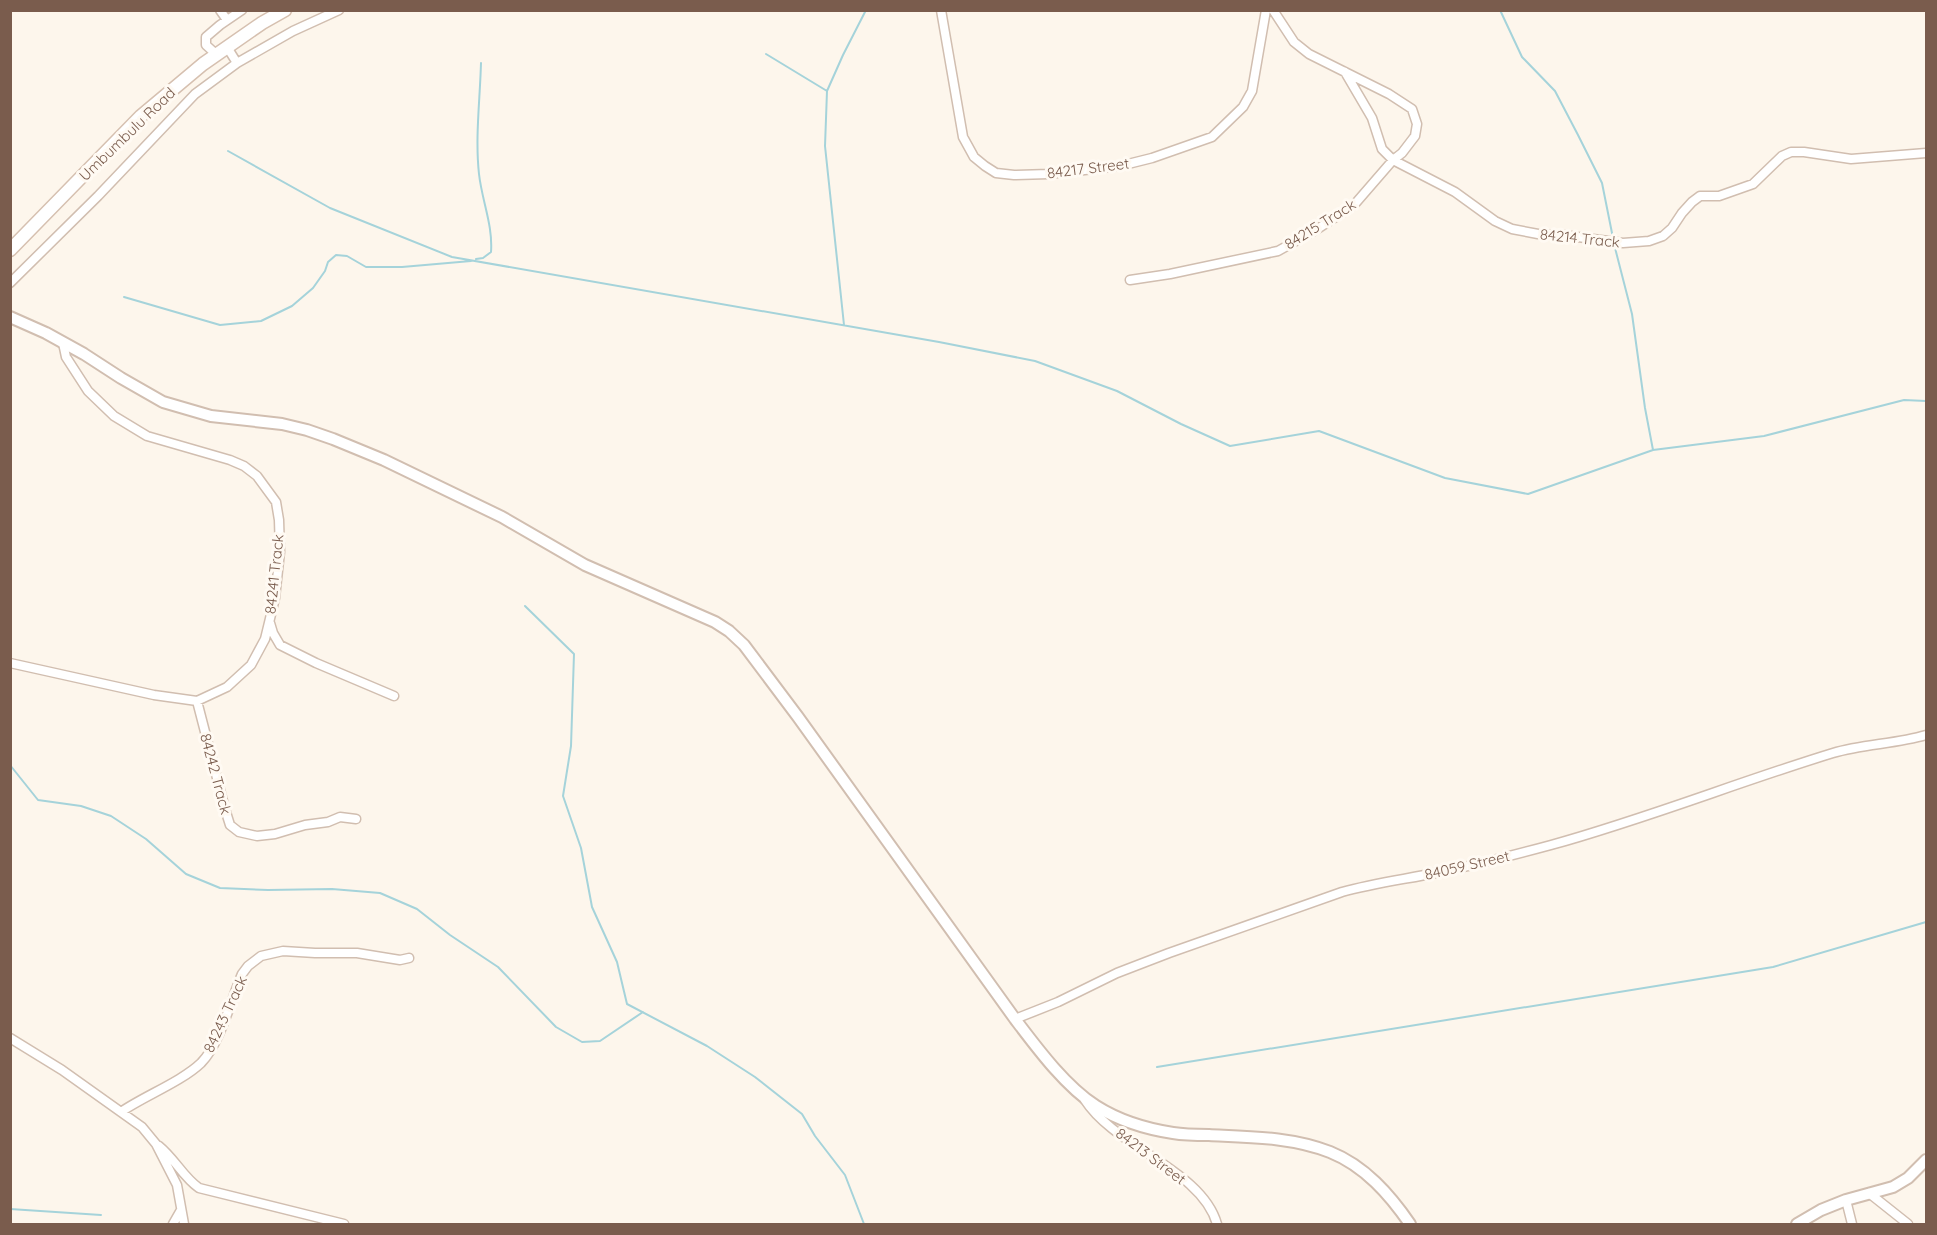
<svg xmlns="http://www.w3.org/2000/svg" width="1937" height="1235" font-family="Quicksand,sans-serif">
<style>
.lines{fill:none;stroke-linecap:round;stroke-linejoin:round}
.stream{stroke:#a5d3da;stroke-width:2}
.minor-casing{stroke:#d1beb0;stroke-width:11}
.tertiary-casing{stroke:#d1beb0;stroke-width:14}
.secondary-casing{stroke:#d6c0b0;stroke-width:15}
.minor{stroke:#fff;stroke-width:8}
.tertiary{stroke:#fff;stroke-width:10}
.secondary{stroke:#fff;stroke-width:12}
.labels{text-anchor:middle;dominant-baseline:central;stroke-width:6;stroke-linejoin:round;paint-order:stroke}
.street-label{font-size:15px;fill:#7a5c4d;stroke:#fffaf3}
</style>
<rect width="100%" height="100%" fill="#fdf6ec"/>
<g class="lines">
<!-- stream -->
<path class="stream" d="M1500,10L1522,57L1555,91L1578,135L1602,183L1613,238
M766,54L827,91
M228,151L330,208L452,257L939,342L1035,361L1117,391L1181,424L1230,446L1319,431L1445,478L1528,494L1653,450L1764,436L1904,400L1926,401
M1614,244L1632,314L1645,408L1653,450
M476,259L483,258L491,252C493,225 482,201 479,174C475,138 480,100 481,63
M124,297L220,325L261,321L292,306L313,288L325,271L328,262L336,255L347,256L366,267H402L471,261
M844,325L825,146L827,91L843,55L866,10
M525,606L574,654L571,746L563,796L581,848L592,907L617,962L627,1004L707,1046L755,1077L802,1114L815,1136L845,1175L864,1224
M10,765L38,800L81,806L111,816L146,839L186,874L220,888L268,890L332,889L380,893L417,909L450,935L498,967L556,1027L582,1042L600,1041L643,1012
M1157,1067L1773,967L1926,922
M10,1209L101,1215"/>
<defs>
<path id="minor" d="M220,10L227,20
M941,10L963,137L974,157L985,166L996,173L1014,175L1049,174L1120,166L1152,158L1212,137L1243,107L1252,91L1266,10
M227,47L237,63
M217,55L206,45V37L220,25L242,10
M1345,72L1372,118L1382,149L1393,160L1455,192L1495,221L1512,229L1538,234L1563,235L1623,243L1649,241L1663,236L1672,228L1682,213L1692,202L1700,196H1719L1753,184L1782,156L1791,152H1804L1851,159L1926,153
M1130,280L1170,274L1278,251L1319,228L1354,205L1393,160L1402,153L1415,136L1417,124L1412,109L1389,94L1309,54L1294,42L1273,10
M10,283L98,196L195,94L237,63L293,31L339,10
M270,623L273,633L280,645L316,663L394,696
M10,663L154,695L197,701L227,687L251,665L265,639L275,598L280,552L279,520L276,502L257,476L244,466L230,460L147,436L114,416L88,391L66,357L63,343
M197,701L225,809L230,825L239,832L257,836L275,834L305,825L328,822L340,817L356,819
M1015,1019L1058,1002L1117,973L1169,953L1342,892C1375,883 1407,879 1440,872C1477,865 1514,855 1551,845C1646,819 1738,782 1833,753C1863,744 1896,744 1926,735
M10,1038L62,1070L142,1127L156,1144L177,1185L184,1224
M1085,1100C1115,1147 1202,1170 1217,1224
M121,1112C144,1096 181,1082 201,1063C220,1044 231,1000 242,974L248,966L261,956L283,951L315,953H357L400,960L409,958
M159,1146C175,1159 183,1177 199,1188L344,1224
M1869,1193L1908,1224
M1846,1200L1852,1224
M173,1224L181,1210"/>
<path id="tertiary" d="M10,317L46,333L84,354L121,378L163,402L211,416L282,424L307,430L333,439L384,460L502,517L585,565L715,622L729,631L744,645L798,717L1015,1019C1037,1048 1065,1086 1096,1106C1118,1120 1147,1129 1173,1133C1185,1135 1197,1135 1209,1135C1250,1137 1292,1137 1330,1152C1365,1166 1390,1195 1410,1224
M1797,1224L1821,1210L1846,1200L1893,1187L1908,1178L1926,1160"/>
<path id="secondary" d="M10,250L141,116L203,64L262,23L285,10"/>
</defs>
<!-- minor casing -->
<use href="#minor" class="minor-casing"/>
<!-- tertiary casing -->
<use href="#tertiary" class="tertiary-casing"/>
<!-- secondary casing -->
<use href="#secondary" class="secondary-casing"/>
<!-- minor -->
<use href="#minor" class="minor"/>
<!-- tertiary -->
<use href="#tertiary" class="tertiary"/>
<!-- secondary -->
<use href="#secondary" class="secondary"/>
</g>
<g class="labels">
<!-- street labels -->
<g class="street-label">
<text transform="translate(127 134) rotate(-44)">Umbumbulu Road</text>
<text transform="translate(1088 168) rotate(-7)">84217 Street</text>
<text transform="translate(1320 224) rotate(-32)">84215 Track</text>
<text transform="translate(1580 238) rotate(6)">84214 Track</text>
<text transform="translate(274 574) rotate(-84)">84241 Track</text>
<text transform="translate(216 774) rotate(75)">84242 Track</text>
<text transform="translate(1467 865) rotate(-13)">84059 Street</text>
<text transform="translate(225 1014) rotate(-65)">84243 Track</text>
<text transform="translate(1151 1156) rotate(37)">84213 Street</text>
</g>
</g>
<!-- border -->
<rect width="1937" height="1235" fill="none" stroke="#7a5c4d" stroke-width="24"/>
</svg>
